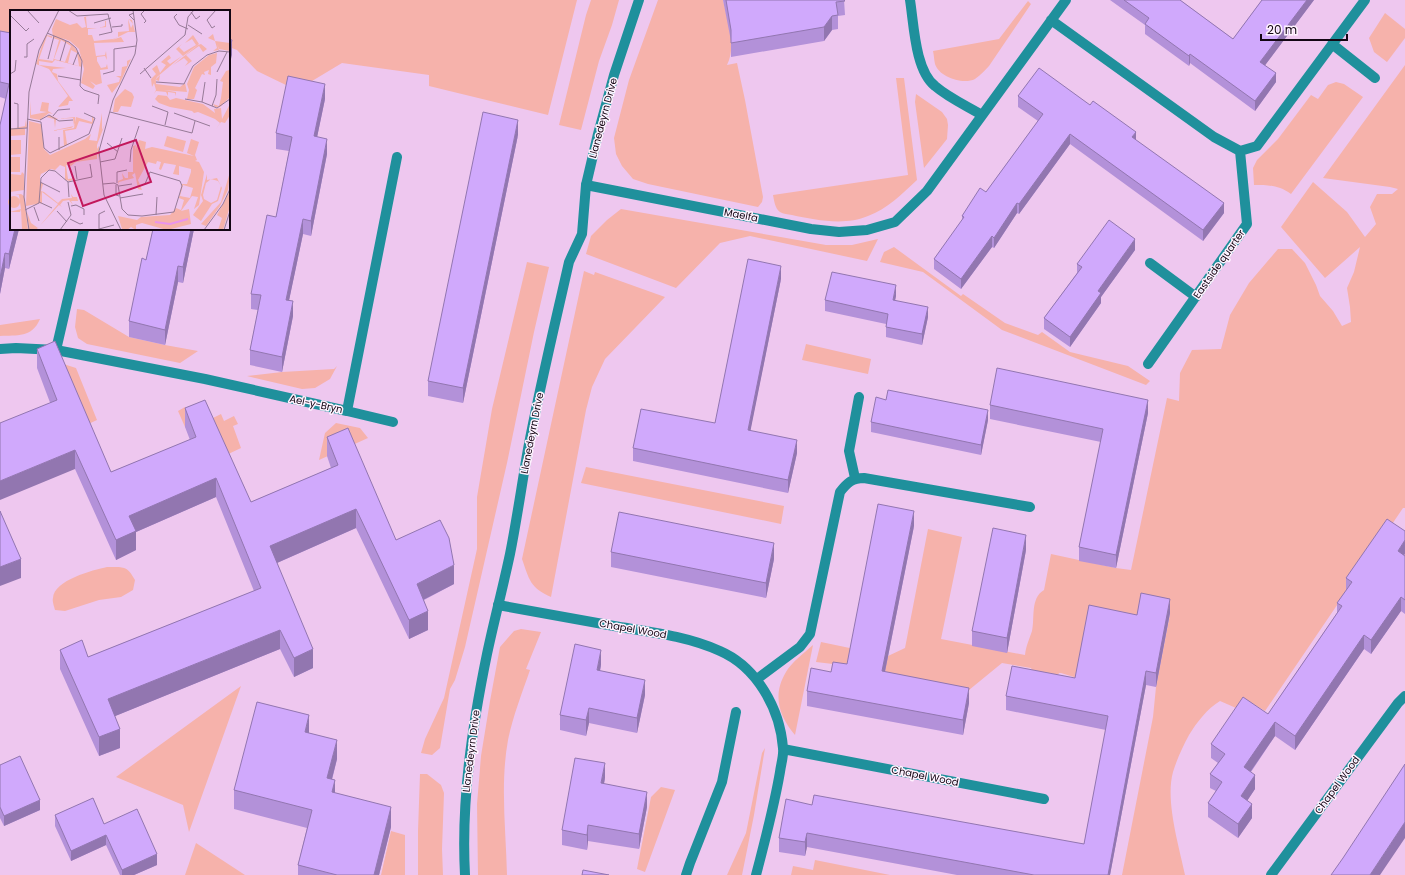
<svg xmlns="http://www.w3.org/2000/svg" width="1405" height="875" font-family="Poppins,sans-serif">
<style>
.green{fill:#f6b2ab}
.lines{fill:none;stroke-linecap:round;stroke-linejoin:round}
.minor{stroke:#1f909c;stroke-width:10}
.tertiary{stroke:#1f909c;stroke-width:10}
.wall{fill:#b391d9}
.shaded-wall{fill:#9276b0}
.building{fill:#d0a9fc;stroke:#9276b0}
.labels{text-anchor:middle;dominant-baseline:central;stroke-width:3;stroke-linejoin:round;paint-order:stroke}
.street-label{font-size:10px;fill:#130613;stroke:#fff3ff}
.inset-river{fill:none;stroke:#ea94ed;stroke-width:2}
.inset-road{fill:none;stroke:#967a97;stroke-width:1}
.view{fill:#c2185b;fill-opacity:0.15;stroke:#c2185b;stroke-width:2}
.inset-edge{fill:none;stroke:#130613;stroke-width:2}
</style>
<rect width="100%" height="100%" fill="#eec7ef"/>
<!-- green -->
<path class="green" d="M0,0H577L548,115L429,86V75L342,63L307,84L288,86L257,71L237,50L229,47V11H11V63L0,45Z
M591,0H619L612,25L599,61L581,130L559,125L586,15Z
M658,0H723C727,20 737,45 727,65L737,63L745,100L763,197L762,202L758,207L648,184L633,179L622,166L616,154L614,138L629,80Z
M1028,1L1031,4L989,66C985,70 981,75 975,79C963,85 939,77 935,64C934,60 934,55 933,51L999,39Z
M1385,13L1405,29V38L1387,62L1374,52L1369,38Z
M1405,65V508H1403L1265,711L1252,703L1243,711L1220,701C1207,709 1197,722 1189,735C1183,746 1177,759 1173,772C1165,801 1179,846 1185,875H1122L1153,717L1156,687L1170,614L1137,629L1087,681L1061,673H1059L1058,675L1032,670L1031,668L1002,663L969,690L833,664L816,662L821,642L888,656L905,648L928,529L962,537L941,639L1025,655C1026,646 1029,640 1032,631C1035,619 1030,598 1044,590L1051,554L1116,568L1131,570L1167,398L1179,401L1180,373L1192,350L1221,349L1230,315L1249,283L1278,249H1292L1305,263L1316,285L1320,296L1333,311L1342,326L1351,322L1350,307L1347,288L1354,272L1360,247L1325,278L1281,227L1313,182L1347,212L1365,237L1376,224L1370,207L1377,194H1392L1398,189L1390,187L1323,178Z
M896,78H904L917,180C902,194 887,209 868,216C845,226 815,220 792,215C788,214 783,214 780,212C775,209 774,200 773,195L908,175Z
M1336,82L1344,84L1363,97L1291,194C1278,185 1269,185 1254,185L1253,168L1257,160L1278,139L1311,95L1318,99L1328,85Z
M916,94L942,112L947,119L948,125L947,139L924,168L915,102Z
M621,209L826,245H852L878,239L867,261L750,236L720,243L676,288L586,254L591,236L607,220Z
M894,247L961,296L963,294L1005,323L1038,335L1042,332L1070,352L1128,366L1150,381L1146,385L1002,330L923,272L880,262L884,252Z
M527,262L549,267L534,332L507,463L465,647L455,680L450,689L440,748L432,755L421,753L425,739L444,698L477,549V497L492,409Z
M584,271L594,275L595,272L665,297L605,359L592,387L586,410L551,597C530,588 529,579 522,559Z
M77,309L84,310L129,337L165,345L198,351L180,363L87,344L78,338L75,327Z
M40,319C32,338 17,335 0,336V325Z
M806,344L871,359L868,374L802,360Z
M54,361L76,368L97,420L84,426Z
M337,366L330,379L315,388L302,389L247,376L282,372L334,369Z
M185,407L189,414L211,419L221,414L224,421L234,416L238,424L233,426L241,448L222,457L185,427L178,411Z
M336,423L360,428L368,438L319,460L325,433Z
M586,467L784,506L781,524L581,483Z
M107,567C123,567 127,565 135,580L133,590L121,597L99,600L65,611L55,610C54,606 52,601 53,598C54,580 93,570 107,567Z
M521,629L541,632L526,669L530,670C522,693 513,716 508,740C500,784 506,831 507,875H478L477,804L481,756L490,701L500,647L514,631Z
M813,645L795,735C779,716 772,695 786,672C791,663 805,652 813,645Z
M241,686L189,832L183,805L116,777Z
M765,748L754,815L742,875H727L746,833L762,753Z
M420,774H427L441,785L444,793L442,849L443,875H418V831Z
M661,787L675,790L645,872L637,869L651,797Z
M391,831L405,835V875H381Z
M196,843L245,875H185Z
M815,860L890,875H791L793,866L813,870Z"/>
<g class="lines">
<!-- minor -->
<path class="minor" d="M910,0C914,25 915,70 935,86C949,98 967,106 982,115
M1051,20L1214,137L1240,151L1257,146L1365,0
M1332,44L1375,78
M586,185L811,229L839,232L867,230L895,222L927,191L1066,0
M1150,263L1196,297
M0,349L16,348L56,350L205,379L347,411L397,157
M56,350L84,229
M1148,364L1247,224L1240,151
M347,411L393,422
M855,478L849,451L859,397
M498,605C537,612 576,619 614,626C650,632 687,636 720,651C757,667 780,709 783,748C784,755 781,764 780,772C774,807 765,841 756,875
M757,679L800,647L810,634L840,492C847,483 852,478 864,478L1030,507
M783,749L1044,799
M686,875L690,863L722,782L736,712
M1271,875L1398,703L1405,696"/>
<!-- tertiary -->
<path class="tertiary" d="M465,875C461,801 472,727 487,654C494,621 503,587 510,554C517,519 522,483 528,449C540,386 555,324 569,262L582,234L586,185L598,134L614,75L639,0"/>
</g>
<!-- wall -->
<path class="wall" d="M723,0H844L845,15L838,16V29L832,30L824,41L731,57V41Z
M1110,0H1180L1233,39L1262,0H1314L1265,65L1276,82L1255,111L1190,63L1189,66L1145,34V25Z
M0,31L11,33V229H19L9,269L5,268L0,294V125L6,99L0,97Z
M1018,96L1136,140L1224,213L1203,241L1070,144L1019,214L1017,213L994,248L992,247L961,289L934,269V259L962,221V216L986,192L1038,121L1018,107Z
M325,99L317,137L327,154L311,236L303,234L289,300L293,316L282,372L250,365V350L258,310L251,309V294L276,217L289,151L276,149V133Z
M518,135L463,403L428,396V381Z
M153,229H194L183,283L178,282L165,345L129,337V321L146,260Z
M1135,250L1101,297V303L1070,347L1044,329V318L1077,273V264Z
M781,279L750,431L797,453L788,493L633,461V448L715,423Z
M896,296L895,300L928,317L922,345L886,337V324L825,311V300Z
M37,349L111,472L190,440L185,427V408L251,502L331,468L327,456V437L396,540L454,584L424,600L428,630L409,639L356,528L277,563L313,668L294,677L280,649L115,716L120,748L99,756L60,669V650L88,657L254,591L216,497L136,532V550L116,560L75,469L37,368Z
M886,400L988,420L981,455L871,432V422Z
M990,405L1148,413L1116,568L1079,561V547L1101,442L990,419Z
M914,526L885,672L969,703L963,735L807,706V691L831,672L847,664Z
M1026,550L1007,653L972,646V631Z
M611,552L774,559L766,598L611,567Z
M1404,556H1405V614L1401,611L1371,654L1364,649L1295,750L1275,736L1251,772L1255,789L1247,801L1252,818L1238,838L1208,817V803L1216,791L1210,788V774L1218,763L1211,758V744L1268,714L1337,613V603L1346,591V578Z
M1170,613L1156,687L1146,685L1110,875H957L807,847L805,856L779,852V838L812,805L1084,844L1106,730L1006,710V696L1075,678L1137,615Z
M601,665L600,671L645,695L637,733L589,723L586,736L560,730V715Z
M309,733L337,759L332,780L335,793L391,827L379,875H298V865L307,828L234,809V790Z
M0,765L40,810L4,826L0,818Z
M605,778L604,784L647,807L639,849L588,841L587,850L562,845V830Z
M55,815L104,824L157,865L134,875H120L106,845L71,861L55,826Z"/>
<!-- shaded-wall -->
<path class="shaded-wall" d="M1307,0H1314L1260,72V62Z
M832,16V30L824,41V27Z
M232,40V55L229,67V52Z
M1190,54V63L1189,66V56Z
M1276,73V82L1255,111V101Z
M325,84V99L314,152V136Z
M518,120V135L463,403V388Z
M1136,132V142L1132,137Z
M1070,134V144L1019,214V204Z
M327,139V154L311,236V221Z
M1017,203V213L994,248V238Z
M1224,203V213L1203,241V230Z
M303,219V234L286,315V300Z
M15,229H19L9,269V254Z
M191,229H194L183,283V267Z
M992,236V247L961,289V279Z
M1135,239V250L1101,297V303L1070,347V337L1098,291Z
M5,253V268L0,294V278Z
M178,266V282L165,345V330Z
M781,266V279L748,443V430Z
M896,285V296L893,310V300Z
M293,301V316L282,372V357Z
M928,307V317L922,345V334Z
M1148,400V413L1116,568V555Z
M988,410V420L981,455V445Z
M797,440V453L788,493V480Z
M75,450V469L0,500V481Z
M216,478V497L136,532V550L116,560V540L129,516Z
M356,509V528L270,566V546Z
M914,511V526L882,686V671Z
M1026,535V550L1007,653V638Z
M1405,540V554L1398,565V551Z
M774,543V559L766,598V583Z
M21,559V578L0,586V567Z
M454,565V584L417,603V584Z
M1401,597V611L1371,654V640Z
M1170,599V613L1156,687V673Z
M428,611V630L409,639V620Z
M280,630V649L108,719V699Z
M1364,635V649L1295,750V736Z
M313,649V668L294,677V658Z
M601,650V665L597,685V670Z
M1146,671V685L1110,875H1108Z
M645,680V695L637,733V718Z
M969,688V703L963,735V720Z
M589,708V723L586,736V720Z
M309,715V734L305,732Z
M1275,722V736L1244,781V767Z
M120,729V748L99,756V737Z
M337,740V759L327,798V778Z
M605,763V778L601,798V783Z
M1255,775V789L1241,810V796Z
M335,780V800L332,792Z
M647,792V807L639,849V834Z
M40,800V810L4,826V816Z
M1252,804V818L1238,838V824Z
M391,807V827L379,875H374Z
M1405,822V838L1380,875H1370Z
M588,825V841L587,850V835Z
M807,833V847L805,856V842Z
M106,835V845L71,861V851Z
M157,854V865L134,875H122V870Z"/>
<!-- building -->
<path class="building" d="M726,0H844L845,1L836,2L838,15L832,16L824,27L731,43V30Z
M1124,0H1180L1233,39L1262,0H1307L1260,62L1276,73L1255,101L1190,54L1189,56L1145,24L1149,18Z
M0,31L11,33V229H15L9,254L5,253L0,278V125L9,84L0,82Z
M229,39L232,40L229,52Z
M1039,68L1090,105L1093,101L1136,132L1132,137L1224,203L1203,230L1070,134L1019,204L1017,203L994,238L992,236L961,279L934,259L964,217L962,216L980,188L986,192L1043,114L1018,96Z
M288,76L325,84L314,136L327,139L311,221L303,219L286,300L293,301L282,357L250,350L261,295L251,294L267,215L276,217L292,137L276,133Z
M483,112L518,120L463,388L428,381Z
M1109,220L1135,239L1098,291L1101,293L1070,337L1044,318L1082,267L1077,264Z
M153,229H191L183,267L178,266L165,330L129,321L142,258L146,260Z
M748,259L781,266L748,430L797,440L788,480L633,448L641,409L715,423Z
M832,272L896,285L893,300L928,307L922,334L886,327L888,314L825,300Z
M55,341L111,472L196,437L185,408L205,400L251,502L338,465L327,437L348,428L396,540L440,520L449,538L454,565L417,584L428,611L409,620L356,509L270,546L313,649L294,658L280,630L108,699L120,729L99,737L60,650L82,640L88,657L261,588L216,478L129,516L136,531L116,540L75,450L0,481V423L57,400L37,349Z
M997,368L1148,400L1116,555L1079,547L1103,429L990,405Z
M888,390L988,410L981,445L871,422L876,397L886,400Z
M878,504L914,511L882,671L969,688L963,720L807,691L811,668L831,672L833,662L847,664Z
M0,511L21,559L0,567Z
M619,512L774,543L766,583L611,552Z
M1387,519L1405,531V540L1398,551L1405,556V600L1401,597L1371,640L1364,635L1295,736L1275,722L1244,767L1255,775L1241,796L1252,804L1238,824L1208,803L1222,782L1210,774L1225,754L1211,744L1243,697L1268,714L1342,606L1337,603L1352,582L1346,578Z
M993,528L1026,535L1007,638L972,631Z
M1141,593L1170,599L1156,673L1146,671L1108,875H1034L807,833L805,842L779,838L786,799L812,805L814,795L1084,844L1108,716L1006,696L1012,666L1075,678L1089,605L1137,615Z
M575,644L601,650L597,670L645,680L637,718L589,708L586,720L560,715Z
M257,702L309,715L305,732L337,740L327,778L335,780L332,792L391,807L374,875H337L298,865L312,810L234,790Z
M20,756L40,800L4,816L0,807V765Z
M575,758L605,763L601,783L647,792L639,834L588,825L587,835L562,830Z
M1405,764V822L1370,875H1331L1343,858Z
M93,798L104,824L137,809L157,854L122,870L106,835L71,851L55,815Z
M583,870L609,875H582Z"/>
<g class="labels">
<!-- street labels -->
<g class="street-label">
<text transform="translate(603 118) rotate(-75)">Llanedeyrn Drive</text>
<text transform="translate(741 215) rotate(11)">Maelfa</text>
<text transform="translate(1219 264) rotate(-55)">Eastside quarter</text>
<text transform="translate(316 404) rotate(12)">Ael-y-Bryn</text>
<text transform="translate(532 433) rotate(-79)">Llanedeyrn Drive</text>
<text transform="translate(633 629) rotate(10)">Chapel Wood</text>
<text transform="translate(471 751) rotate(-83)">Llanedeyrn Drive</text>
<text transform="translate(925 776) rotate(11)">Chapel Wood</text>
<text transform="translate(1337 785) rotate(-54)">Chapel Wood</text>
</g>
</g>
<!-- overview -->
<g transform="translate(10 10)">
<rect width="220" height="220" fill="#eec7ef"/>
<path d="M79,6L76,7L77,18H89L95,16V11H100H96V17L78,19V25H82L84,31L103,29L108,27V22L119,21L118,9L121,18L123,14L119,9L122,10L125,22H118L102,30L111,27L114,32L84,33L86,46L95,45L96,41L97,50L95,46L87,47V51L91,58L96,57L97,54L98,59L90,60L92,73L86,75L80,71L85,76L83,79L71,73L74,59L69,39L60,31L52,28L63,35L71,47L72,57L45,50L42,53L29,51V55L56,58L43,59L42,62L47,64L48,71L63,91H59L58,95L48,97L58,86L39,59L26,54L32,35L36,25L42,26V28L37,26L29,49L43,51L49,30L43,28L42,19L46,9L60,15L67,13L72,18L76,17L74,7ZM51,30L61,36L55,52L44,49ZM61,40L67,43L69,56L58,53ZM203,24L205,31L220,33V41L209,39L207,34L209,40L203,41L207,38L205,31L198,28ZM183,25L189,34L173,46L166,39L172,34L169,37L174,42L186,35L182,29L175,33ZM191,34L197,39L193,42L189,36L176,45L182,51L175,56L178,52L174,48L163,55L188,35ZM207,43L206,53L201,57V65L198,64L199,60L194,62L195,65L192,64L185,78L187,80L184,89H177L179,80L177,74L184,57L199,45ZM159,45L161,48L157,51L160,54L172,46L147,67L142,77L141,69L146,64L142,59L147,55L150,63L156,55L151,52ZM121,49L110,73L102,83L97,75L109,72L110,68L106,66H111L112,57L117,56V51ZM219,60L220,87L210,97H205L203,94L209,96L211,88L213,72L210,71L216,61ZM150,65L149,71L146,70V74L170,77L175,73L177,82L154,80L166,82V86L165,83L158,82V86L156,82L146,81L144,84L146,80L144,73L147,68ZM115,79L122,83L124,87L121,97L111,96L108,102H103L105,89ZM148,85L157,86L160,90L166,88L193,94L205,103L204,99L211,98L212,109L220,94V105L215,113L211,112L206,119L210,113L205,109L188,102L184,103L182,101L160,97L149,93L145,89ZM20,91L21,105L37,102L30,101L32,92L39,93L38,101L43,104L39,103L30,110L20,108ZM92,103V120L95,114L87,135V139L89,136V150L87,140V149L66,152L61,156L56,155L58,169L65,168L60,171L55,170V157L50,155L45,160L41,159L31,164L30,167V172L33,174L31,181L34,182L48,193L52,189L62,188L61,184L63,187H67L68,191H61L63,195L59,190L53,191L50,195L52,197L49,195L26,220H19L17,202L21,213L28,218L48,194L32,182V193L16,196L19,111L31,114L34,139L40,145L75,129L81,124L79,130L87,131ZM40,105L48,109L65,107V115L61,118L41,121L64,116L63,108L46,109L45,118L44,109L36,107ZM82,106L84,109L80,121L82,114L69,111L66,119L55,121L57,134L61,133L51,138L49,137L54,136L53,120L64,118L66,107L82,112ZM16,109L17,118L12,119H15V125L0,126V119L15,116ZM157,126L176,131L173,142L154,136ZM181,129L189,132L185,145L187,150L185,151L189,152L194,162L189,195L184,199L188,187L182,186L171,201L179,199L181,214L157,220L132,213L126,215V220L121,217L117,220L112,219L108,206L127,210L131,207L160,205L166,198L171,200L174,190L169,188L172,174H177L181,162V159L169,156V165L163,164L166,155L154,153L151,160L149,159L151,152L147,151L146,154L138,152L128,170L132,180L128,179L125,163L122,165L124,168L109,172V175L108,171L113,169L112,163L115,168H118V162H123V136L126,135L125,140L129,141L125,140L129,130L136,132L135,139L142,137L184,146L177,143ZM173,175L183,178L180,188L170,186ZM0,130H11V144L0,145ZM0,147H10V162H0ZM12,162L14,164V180L0,182V164L11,165ZM220,162L218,180L210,196L196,216L191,214L211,192ZM197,164V170L207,168L212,178L208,191L202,194L191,211L183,205L193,191L191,185ZM201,169L208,171L211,176L207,190L201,193L194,189L193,185L196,173ZM220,181V196L213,220H208L212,208L207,205ZM11,184L14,186L18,220H12L11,199L10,202H0L11,199L9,185H5ZM-2 192a6 6 0 1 1 12 0a6 6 0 1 1-12 0Z" fill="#f6b2ab" fill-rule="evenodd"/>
<path class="inset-river" d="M145,212L160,214L178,209"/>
<path class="inset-road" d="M17,0L29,13M58,0L67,6L98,4L102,22L89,25M181,2L186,9L190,6M124,3L119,5L124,10M167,4L164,7L169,15L178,19M0,5L16,21L19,18M84,13L101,8M134,13L136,11L131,4L135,0M178,15L192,24M205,16L202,18L197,10L206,0M102,17L112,16V14M37,23L59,32L66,38L72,51L70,76L74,80L89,85L88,94M14,47H17V34L24,29M38,49L44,26M50,51L56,31M63,55L68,42M134,58L141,68M207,62L217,42M0,64L5,61L6,50M93,64L104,61V39L126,36M130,64L175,25L178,7L184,0M48,66L71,70M146,72L174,74L183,56L197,45L209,41L220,42M195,72L192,92L207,98L220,89M175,89L192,92M4,93L8,94V118M142,96L158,102L155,115M202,96L206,85L207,69M100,102L182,123L185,111M164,103L200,116M43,106L48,100L60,99M17,109L31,112L34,138L40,143L79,124L85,108L74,103M30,110L39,105L49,111L63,110M0,119L17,118M97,133L108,142M49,140V127M90,152L105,149L112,128M120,152L121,140L129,116M65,156L67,169M30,172L50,182M58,172L82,167L80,154M107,173V162L117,160M93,174L104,173L108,175L112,199L118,205L132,206L164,202L172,176L170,171L140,162L135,174M106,175V185L109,186M109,176L122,174M110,188L133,184M29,192L42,198M61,196L66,195L74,199V205M24,197L29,211M15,200L29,193L31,168L39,160L45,161L58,172L59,187M47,201L57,212M146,205L147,187M60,209L70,214L73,213M89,219L104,215M19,220L14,187L19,82L29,40L49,0M50,220L61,205L58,192M89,220V204L95,201M111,220L94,185L89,141L103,90L125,44L127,30L123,0M194,220L213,194L220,179M214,220L220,201"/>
<path class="view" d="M126,130L141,172L73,196L58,153Z"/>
<rect width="220" height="220" class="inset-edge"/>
</g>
<!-- scale -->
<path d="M1261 34v6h86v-6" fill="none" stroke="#130613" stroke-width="2"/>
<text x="1267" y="34" font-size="12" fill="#130613" stroke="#fff3ff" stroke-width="3" paint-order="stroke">20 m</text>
</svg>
